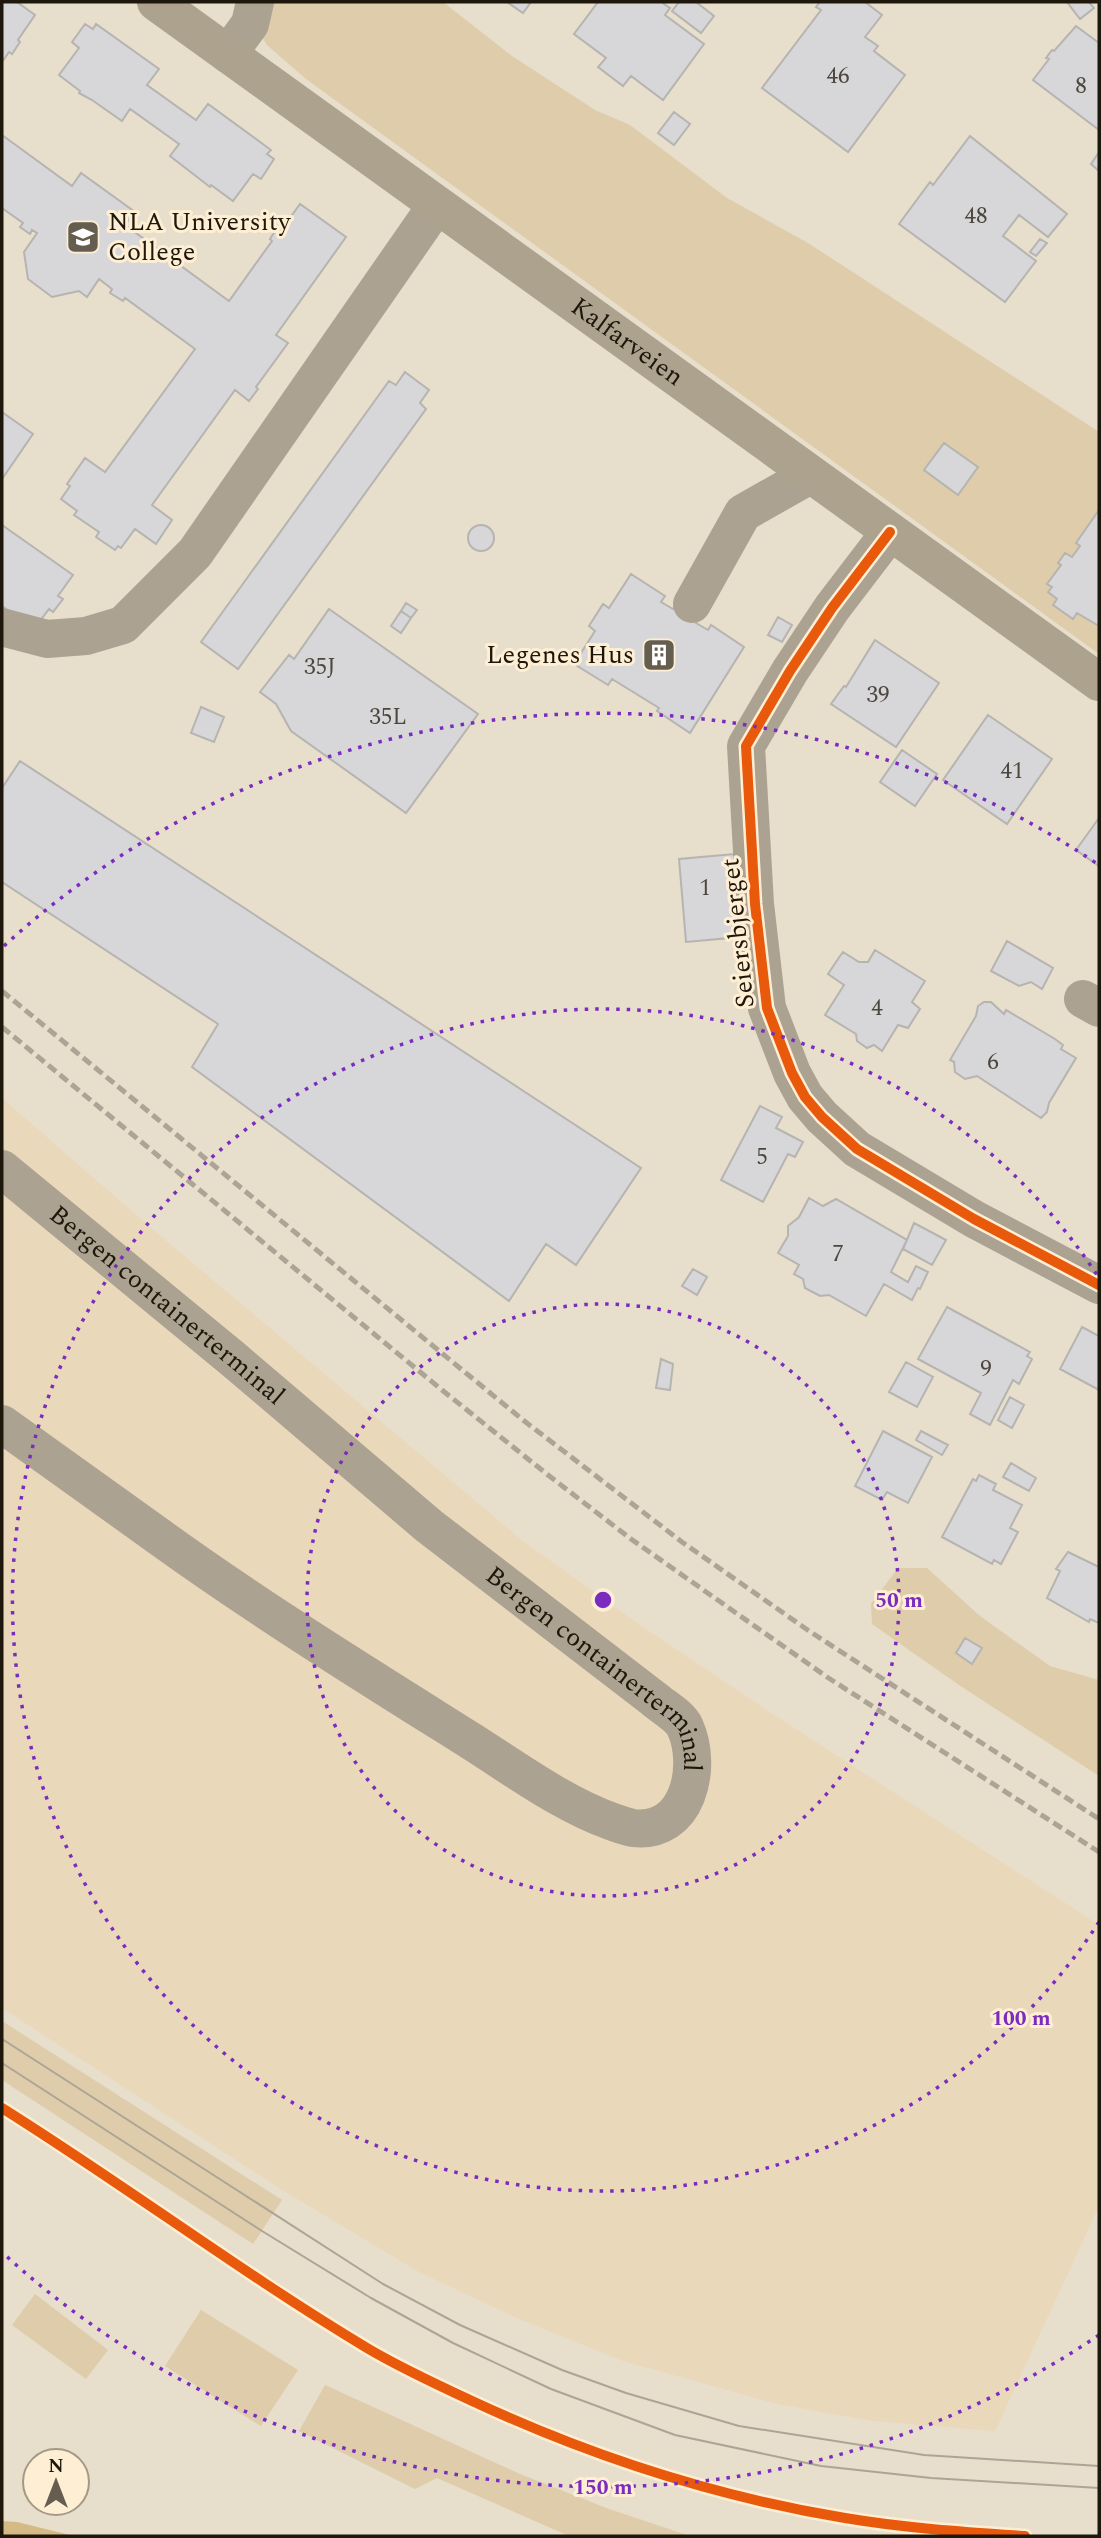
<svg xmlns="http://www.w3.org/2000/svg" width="1101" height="2538" font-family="Spectral,serif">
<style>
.built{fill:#ead8ba}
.green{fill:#deccaa}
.water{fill:#d6ba85}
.building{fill:#d7d6d8;stroke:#b6b4b1;stroke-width:2}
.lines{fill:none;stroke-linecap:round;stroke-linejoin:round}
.minor{stroke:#aca292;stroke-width:38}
.major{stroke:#aca28e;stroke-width:38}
.tram{stroke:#aca596;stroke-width:2}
.rail{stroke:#aca596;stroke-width:5;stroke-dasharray:10 5;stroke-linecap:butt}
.cycleway-casing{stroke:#feefd4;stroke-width:15}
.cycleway{stroke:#e8590c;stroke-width:10}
.ring{fill:none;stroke:#7b2cbf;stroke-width:3.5;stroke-dasharray:3.5 7}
.labels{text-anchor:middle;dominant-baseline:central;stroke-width:6;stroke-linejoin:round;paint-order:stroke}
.number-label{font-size:23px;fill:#4c473e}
.poi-label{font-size:26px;fill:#1e170b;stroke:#feefd4;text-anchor:start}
.street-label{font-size:26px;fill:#1e170b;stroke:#feefd4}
.centre{fill:#7b2cbf;stroke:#feefd4;stroke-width:3.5}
.ring-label{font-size:21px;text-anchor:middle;font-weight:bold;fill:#7b2cbf;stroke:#feefd4;stroke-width:6;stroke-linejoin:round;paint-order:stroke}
</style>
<rect width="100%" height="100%" fill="#e8decc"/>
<!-- built -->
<path class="built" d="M2,1098L151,1228L523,1541L637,1623L771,1713L1099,1925V2206L995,2431L873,2421L777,2404L623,2361L521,2320L419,2272L279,2188L2,2008Z"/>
<!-- green -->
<path class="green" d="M268,2H443L512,56L595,110L630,125L727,198L808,243L1099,432V654L306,79L267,45L261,36Z
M898,1568H927L980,1616L1050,1666L1099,1680V1776L959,1685L872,1624L871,1604Z
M2,2021L282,2200L253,2244L2,2080Z
M35,2294L108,2350L86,2379L12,2325Z
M201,2310L298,2370L261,2426L165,2366Z
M325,2385L520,2474L609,2509L690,2536H569L437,2478L415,2489L299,2431Z"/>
<!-- water -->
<path class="water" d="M2,2521L17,2522L74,2536H2Z"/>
<!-- building -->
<path class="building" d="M2,2H17L35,15L18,40L20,42L12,54L9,52L2,62Z
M507,2H531L523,13Z
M598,2H661L670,8L665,15L704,44L663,100L631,76L623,86L598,67L606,58L574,34Z
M679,2H696L714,16L701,33L672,11Z
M820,2H865L882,15L865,37L878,46L874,51L905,75L848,152L762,88L821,10L816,7Z
M1067,2H1089L1094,8L1080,19Z
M85,24L93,29L96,24L159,69L147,85L196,120L208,104L271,150L267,154L274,159L261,179L253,174L233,201L211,185L210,187L170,156L179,144L130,109L122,121L92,100L79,93L80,91L59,75L79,48L72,42Z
M1076,26L1099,43V130L1033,80L1049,59L1046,58L1052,50L1054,51Z
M674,112L690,124L674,145L658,133Z
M2,135L72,186L81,173L135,212L125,225L229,301L272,241L270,239L278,226L282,229L300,204L346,237L276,335L288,343L256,387L258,389L249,401L235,390L152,505L172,520L156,544L135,529L121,548L118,546L115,550L96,537L99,532L74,515L77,511L61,499L70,486L67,484L85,458L105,472L195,349L125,298L123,301L110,293L112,289L99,279L87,297L79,291L52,297L28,279L24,252L37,233L32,230L30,234L20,227L23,223L2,208Z
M970,136L1067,214L1048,237L1019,215L1003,236L1036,261L1005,302L899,224L930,182L933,185Z
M1099,152V171L1091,164Z
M1040,239L1047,243L1036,256L1030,252Z
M405,372L429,390L420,403L426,409L238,669L201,642L389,381L396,385Z
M2,412L33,434L2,479Z
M944,443L978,467L958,495L924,470Z
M1099,510V626L1077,613L1073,619L1053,605L1057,599L1048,592L1052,587L1047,584L1061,565L1058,563L1065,553L1072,557L1080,546L1076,543Z
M2,525L73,575L58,596L63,599L53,612L49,609L34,629L2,606Z
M468 538a13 13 0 1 1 26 0a13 13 0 1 1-26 0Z
M631,574L665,596L661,602L673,609L681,598L703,611L696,623L708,630L711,625L744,647L690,733L657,711L659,708L612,679L608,685L574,664L595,631L589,626L603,604L609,608Z
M406,603L417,610L411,618L401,611Z
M329,609L478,714L406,813L291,731L276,704L260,692L289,655L294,659Z
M401,611L411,618L401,633L391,626Z
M778,617L792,625L782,642L768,635Z
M875,640L939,683L896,747L831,704L844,686L846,687Z
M201,707L224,717L214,742L191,733Z
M988,715L1052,759L1007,824L943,780Z
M902,750L937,774L915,806L880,782Z
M20,761L641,1168L576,1265L546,1244L509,1301L192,1067L218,1024L2,882V788Z
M1099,818V866L1076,850Z
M734,854L741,937L686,942L679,859Z
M1007,941L1053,968L1042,989L1031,982L1019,986L991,971Z
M875,950L925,981L912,1002L920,1009L908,1028L898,1025L882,1051L874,1045L867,1048L857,1041L856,1034L825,1015L844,985L828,974L840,956L843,952L859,962H868Z
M984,1002H991L1004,1014L1006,1010L1055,1039L1063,1045L1061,1049L1076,1058L1049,1103L1047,1112L1041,1118L977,1076L965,1079L955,1072L954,1062L950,1060L976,1016L978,1006Z
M760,1106L782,1117L776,1128L803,1142L795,1157L788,1154L763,1202L721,1180Z
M809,1198L823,1206L836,1199L907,1240L891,1272L908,1282L916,1266L928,1272L920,1289L918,1288L912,1300L884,1284L866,1316L829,1295L820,1296L805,1288L803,1279L794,1274L799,1265L778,1253L788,1236V1226L799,1217Z
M914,1223L946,1240L932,1265L903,1249Z
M693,1269L707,1277L697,1295L682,1286Z
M947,1307L1030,1352L1027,1356L1032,1359L1019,1384L1013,1380L990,1425L970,1414L981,1393L918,1359Z
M1082,1327L1099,1336V1390L1060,1369Z
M661,1359L673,1364L670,1390L656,1388Z
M906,1362L933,1377L917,1407L889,1392Z
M1010,1397L1024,1405L1012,1428L998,1420Z
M883,1431L932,1457L908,1503L887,1492L882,1500L855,1486Z
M921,1431L948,1445L942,1455L916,1440Z
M1011,1463L1036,1478L1029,1491L1003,1477Z
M979,1475L996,1484L993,1490L1022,1505L1010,1528L1018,1532L1001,1564L994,1560L992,1564L942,1537L973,1479L976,1481Z
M1068,1552L1099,1567V1623L1090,1619L1089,1622L1047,1598L1060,1571L1056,1569Z
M965,1638L982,1648L972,1664L956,1653Z"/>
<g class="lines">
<!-- minor -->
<g class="minor">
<path d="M228,54L250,24L255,2"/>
<path d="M890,532L832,608L790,671L746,746L755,904L767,1008L792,1073L805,1097L822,1117L857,1149L974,1219L1099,1285"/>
<path d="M692,604L743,513L810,475"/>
<path d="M2,627L47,639L86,636L123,625L195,553L436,206"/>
<path d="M1083,999L1099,1008"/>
<path id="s1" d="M2,1169L233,1359L429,1526L654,1699C663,1707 680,1716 685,1727C703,1767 688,1835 633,1828C627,1827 619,1824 613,1822C564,1805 515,1769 471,1741C366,1675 261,1610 161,1538C108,1500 55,1462 2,1424"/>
</g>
<!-- major -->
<path class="major" id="s2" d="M156,2L1099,682"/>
<!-- tram -->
<path class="tram" d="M2,2039L383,2284L460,2325L562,2370L626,2393L739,2426L924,2455L1099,2466
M2,2063L262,2231L371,2298L453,2343L551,2389L675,2435L821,2466L931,2478L1099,2488"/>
<!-- rail -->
<path class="rail" d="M2,991L523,1420L682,1542L809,1631L1099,1819
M2,1027L442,1390L548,1475L631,1539L827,1677L1099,1852"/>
<defs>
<path id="cycleway" d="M890,532L832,608L790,671L746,746L755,904L767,1008L792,1073L805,1097L822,1117L857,1149L974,1219L1099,1285
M2,2108C125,2185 242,2273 367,2348C404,2370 444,2388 483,2406C599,2459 718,2497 845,2518C904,2528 965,2532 1025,2536"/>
</defs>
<!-- cycleway casing -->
<use href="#cycleway" class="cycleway-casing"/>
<!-- cycleway -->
<use href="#cycleway" class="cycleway"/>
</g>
<!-- distance rings -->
<g class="ring">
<circle cx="603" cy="1600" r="296"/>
<path d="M1099 1922A591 591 0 1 1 1099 1278"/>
<path d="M1099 2335A887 887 0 0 1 4 2254M4 946A887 887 0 0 1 1099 865"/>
</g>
<!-- icons -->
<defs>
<symbol id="university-square" viewBox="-11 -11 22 22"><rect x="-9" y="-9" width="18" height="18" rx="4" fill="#655d4f" stroke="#feefd4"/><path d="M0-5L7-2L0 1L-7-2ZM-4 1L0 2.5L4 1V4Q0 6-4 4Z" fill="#fff"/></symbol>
<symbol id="building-square" viewBox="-11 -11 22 22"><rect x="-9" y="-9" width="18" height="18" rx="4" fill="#655d4f" stroke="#feefd4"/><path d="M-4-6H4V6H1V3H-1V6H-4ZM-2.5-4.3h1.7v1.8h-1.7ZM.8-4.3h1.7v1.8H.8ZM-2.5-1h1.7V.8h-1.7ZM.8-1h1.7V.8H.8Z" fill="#fff"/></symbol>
</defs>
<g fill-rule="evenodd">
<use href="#university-square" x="64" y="218" width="38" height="38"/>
<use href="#building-square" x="640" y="636" width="38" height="38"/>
</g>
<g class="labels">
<!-- number labels -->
<g class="number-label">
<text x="838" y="76">46</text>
<text x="1081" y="86">8</text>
<text x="976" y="216">48</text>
<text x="320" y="667">35J</text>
<text x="878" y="695">39</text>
<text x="388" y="717">35L</text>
<text x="1012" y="771">41</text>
<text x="705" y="888">1</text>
<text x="877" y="1008">4</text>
<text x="993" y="1062">6</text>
<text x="762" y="1157">5</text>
<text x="838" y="1254">7</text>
<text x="986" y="1369">9</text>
</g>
<!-- poi labels -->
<g class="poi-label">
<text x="108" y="222">NLA University<tspan x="108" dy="30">College</tspan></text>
<text x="634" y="655" text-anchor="end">Legenes Hus</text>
</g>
<!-- street labels -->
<g class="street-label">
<text stroke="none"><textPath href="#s2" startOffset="581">Kalfarveien</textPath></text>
<text transform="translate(738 933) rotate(-96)">Seiersbjerget</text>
<text stroke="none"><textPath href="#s1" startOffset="214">Bergen containerterminal</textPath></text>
<text stroke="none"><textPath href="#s1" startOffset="780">Bergen containerterminal</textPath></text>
</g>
</g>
<circle cx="603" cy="1600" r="10" class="centre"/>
<g class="ring-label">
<text x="899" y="1607">50 m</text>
<text x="1021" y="2025">100 m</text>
<text x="603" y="2494">150 m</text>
</g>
<!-- border -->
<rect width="1101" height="2538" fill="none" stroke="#1e170b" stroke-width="7"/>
<!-- north arrow -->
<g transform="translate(56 2482)"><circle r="33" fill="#feefd4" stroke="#a49984" stroke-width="2"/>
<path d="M0-5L12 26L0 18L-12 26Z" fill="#655d4f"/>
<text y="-10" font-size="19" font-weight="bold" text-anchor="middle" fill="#1e170b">N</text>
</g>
</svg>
